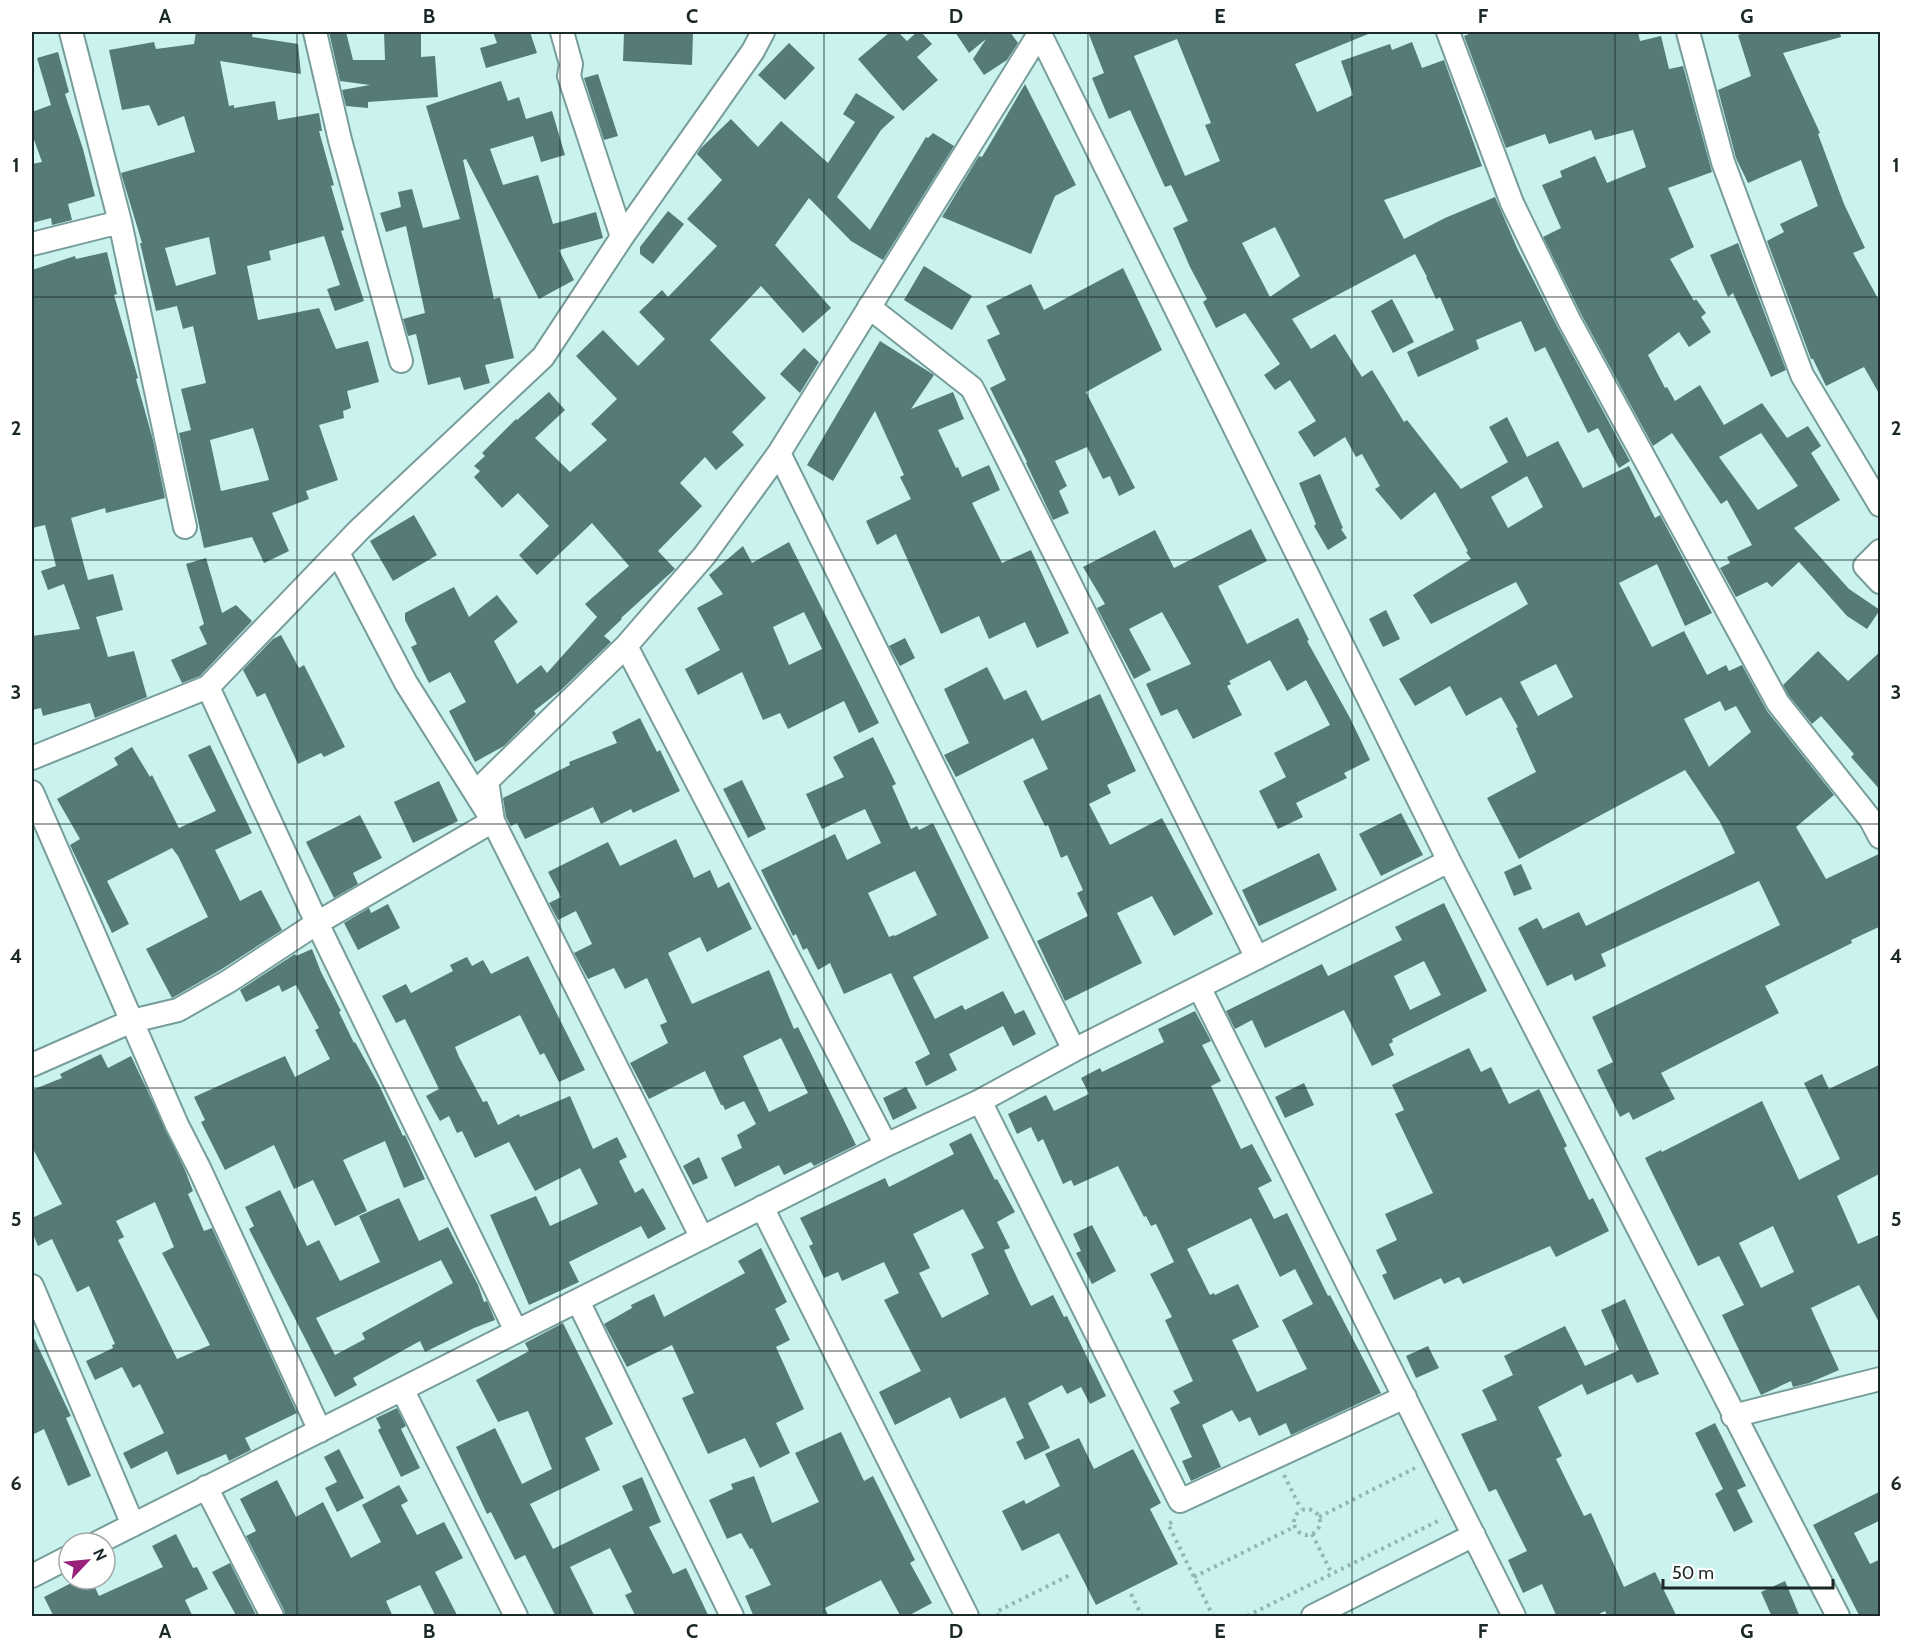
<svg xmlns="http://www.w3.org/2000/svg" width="1912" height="1648" font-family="Cabin,sans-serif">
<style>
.building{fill:#557a78;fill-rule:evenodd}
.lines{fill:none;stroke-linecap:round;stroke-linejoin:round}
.minor-casing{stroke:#779d9a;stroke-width:26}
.path{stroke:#95b5b3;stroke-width:4;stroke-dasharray:3 4.5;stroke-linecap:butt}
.minor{stroke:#fff;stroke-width:22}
.grid{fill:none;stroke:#1a2928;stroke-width:1.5;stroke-opacity:0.55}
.neatline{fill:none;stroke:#1a2928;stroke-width:2}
.grid-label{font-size:20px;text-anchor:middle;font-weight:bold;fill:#1a2928}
</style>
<rect width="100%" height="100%" fill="#caf2ef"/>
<!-- building -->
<path class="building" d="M196,32H253L252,37L298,44L301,74L220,61L229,106L234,105V108L275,101L278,120L319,113L322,131H319L334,185L331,186L344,230L341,231L364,301L335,311L327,289L340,285L324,236L269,251L271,260L247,266L258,320L319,308L336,349L368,341L379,382L347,391L351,408L343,411L344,418L319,425L338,480L306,491L309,499L272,513L289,551L264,563L252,537L204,548L179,433L191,430L181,389L206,383L193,326L183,329L177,306L156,311L140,243H142L121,173L195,152L184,116L158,126L149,105L122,110L109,50L154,42L156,49L194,44ZM209,237L216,274L176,286L165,248ZM253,428L269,480L221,491L210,440Z
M329,32H346L353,60H385L384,32H421V57L435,56L438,97L368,102V108L346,106L342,90L370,85L340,81Z
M493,32H530L537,53L486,68L480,48L497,43Z
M624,32H693L692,65L623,61Z
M890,32H898L907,41L917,32H921L932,44L917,57L938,80L903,111L858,59Z
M955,32H1010L1018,43L1007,60L984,75L973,59L986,39L969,53Z
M1088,32H1373L1295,64L1317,112L1353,95L1341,61L1390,44L1392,50L1412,42L1422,68L1444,60L1482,166L1384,200L1404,239L1445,218L1495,197L1518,250L1557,326L1630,461L1619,468L1598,428L1588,433L1545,347L1535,352L1521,321L1476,340L1479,349L1418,377L1407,352L1454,330L1440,297L1436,299L1426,277H1427L1415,254L1292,319L1311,349L1335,334L1362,377L1372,370L1404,422L1407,420L1461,489L1508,462L1489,427L1507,417L1527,457L1558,441L1583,488L1629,466L1655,518L1660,515L1712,613L1685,626L1657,564L1619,583L1652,647L1684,631L1707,675L1726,665L1729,671L1742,665L1767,711L1834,795L1796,827L1826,879L1881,853V926L1851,940L1852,943L1765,986L1779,1013L1661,1073L1675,1099L1633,1120L1629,1112L1620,1117L1597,1070L1613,1062L1592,1017L1780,925L1759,881L1601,954L1606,966L1575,981L1572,974L1547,986L1518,928L1537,918L1543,929L1579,912L1586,926L1735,853L1720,822L1685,770L1519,859L1487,798L1536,772L1516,728L1518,727L1501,697L1466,716L1450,686L1415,706L1399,679L1528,604L1516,582L1431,624L1413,595L1471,559L1466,552L1468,551L1435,492L1401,520L1375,489L1380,486L1362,454L1356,457L1345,437L1314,457L1298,432L1316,421L1290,380L1275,390L1264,375L1280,364L1245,313L1216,328L1203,302L1207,299L1190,267L1173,228L1188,221L1171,185L1165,187L1130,110L1109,119L1092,78L1104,73ZM1177,39L1211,123L1205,125L1220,161L1185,176L1134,56ZM1275,227L1300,276L1270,297L1242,243ZM1527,476L1543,507L1508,528L1491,497ZM1556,664L1573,697L1538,716L1520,682ZM1720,701L1725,711L1736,706L1751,732L1709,767L1684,719Z
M1474,32H1638L1640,41L1661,36L1669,69L1683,66L1712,172L1668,188L1694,247L1670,259L1694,301L1696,299L1706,313L1701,317L1711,332L1689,347L1679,332L1648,355L1665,388L1667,387L1675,401L1700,385L1724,425L1762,403L1787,438L1808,426L1821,446L1811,453L1840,500L1794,528L1849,589L1880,610L1867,629L1847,616L1799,562L1772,587L1767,582L1736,597L1720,568L1730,563L1727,557L1752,545L1727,500L1721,504L1672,433L1653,446L1581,314L1543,237L1561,228L1542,185L1562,177L1560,171L1595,156L1607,183L1646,167L1633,130L1595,140L1591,130L1549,144L1545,134L1506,148L1464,36ZM1761,433L1798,486L1758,510L1719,457Z
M1748,32H1840L1841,37L1783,53L1820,133L1818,134L1844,204L1865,248L1853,253L1881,304V397L1864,367L1826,386L1813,359H1811L1767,241L1784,232L1780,224L1818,206L1801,160L1748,183L1736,158L1718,90L1751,76L1738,35Z
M789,43L815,68L785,100L758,75Z
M58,52L69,92L65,94L83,149L95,196L68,204L72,220L52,225L51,218L32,223V164L42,162L32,134V112L51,105L37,58Z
M598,74L618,136L604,140L584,78Z
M501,81L508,101L519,97L526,119L552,111L565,155L541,162L533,136L490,149L503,185L538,175L553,224L596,212L603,238L559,250L574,280L539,299L466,159L463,160L494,299L500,297L514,358L485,365L490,383L464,390L460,377L428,385L416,334L408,336L403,319L425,313L406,226L386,232L380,213L401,207L398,192L412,189L423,228L460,219L426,106Z
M1025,84L1076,185L1055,196L1031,254L942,217L979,156L982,157Z
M856,93L895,117L881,130L837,197L870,230L926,137L928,138L933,133L954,146L883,260L851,241L809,198L775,245L831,308L803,333L761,286L710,340L766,398L732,432L744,445L716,470L705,457L680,483L702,506L658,551L675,569L621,618L622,619L604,636L611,642L561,690L534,711L536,714L504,746L475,762L449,711L466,702L450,672L429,683L411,647L417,644L405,620V613L454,587L469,617L497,595L518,622L494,641L517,684L541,665L547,673L597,617L585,604L629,566L592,523L537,575L519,555L549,526L518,493L502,508L474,477L480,471L474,466L485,456L482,453L516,419L517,420L549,392L565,410L535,438L570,472L607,440L591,424L617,399L576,356L603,330L638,366L665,339L639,312L662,290L668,297L717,246L687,219L722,180L697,154L701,148L731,119L758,147L781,121L828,163L855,122L843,114Z
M668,211L684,224L653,264L640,254V247Z
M1738,243L1786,370L1771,377L1733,293L1728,297L1710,255Z
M107,252L117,294L114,295L138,378L136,379L153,440L165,498L106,513L105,508L71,518L88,580L113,574L123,610L96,617L108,657L134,651L147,697L95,718L90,703L43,716L41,708L32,710V636L80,629L64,584L48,590L41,571L56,566L45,525L32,528V270L75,256L76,259Z
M924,266L972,296L952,330L904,300Z
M1123,268L1162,350L1086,392L1135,488L1119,496L1110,476L1103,479L1087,447L1055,461L1067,486L1059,491L1069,513L1053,520L1026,463L1027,462L990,388L1006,380L987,340L1000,334L986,306L1031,284L1044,310Z
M1392,299L1414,342L1393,353L1371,311Z
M880,341L934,375L911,409L953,392L964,419L938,430L956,468L958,467L962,477L989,465L1000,490L972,503L1002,563L1031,550L1069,633L1037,648L1025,622L989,639L979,616L941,634L896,534L877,545L866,521L911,499L900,477L904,475L875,411L833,481L807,465Z
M804,348L819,362L800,393L780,374Z
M1320,474L1343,528L1341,529L1347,538L1328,550L1314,526L1316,524L1299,483Z
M414,515L437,555L393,581L370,541Z
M1251,529L1267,561L1218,586L1247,644L1298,618L1309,640L1307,641L1350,718L1370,760L1344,773L1347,778L1296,803L1303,817L1278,829L1259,791L1286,777L1274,753L1330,725L1306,680L1287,691L1270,660L1229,681L1231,684L1227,686L1242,715L1193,739L1177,709L1161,716L1146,684L1191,664L1162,612L1129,629L1151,670L1134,679L1097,608L1105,604L1083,567L1155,530L1174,568Z
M789,542L879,723L859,733L844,701L788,729L780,713L763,720L742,672L698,695L685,669L720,650L697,608L723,594L709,575L743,546L752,563ZM804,612L822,649L789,665L773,627Z
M206,558L222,613L236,605L252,621L200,676L182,683L171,660L207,644L199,627L204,624L186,564Z
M1386,610L1400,639L1383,647L1369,619Z
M281,635L299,668L304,665L345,747L324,757L321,753L298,764L265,693L257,697L243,670L273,639Z
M905,638L915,658L900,666L889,646Z
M1818,651L1848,681L1881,651V791L1851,757L1854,754L1821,716L1812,724L1789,696L1783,685Z
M987,667L1004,700L1026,690L1042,721L1100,694L1136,771L1107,785L1111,793L1089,804L1110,845L1162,818L1213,914L1174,936L1152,896L1117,913L1142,963L1065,1001L1037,941L1088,916L1077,893L1083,890L1067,855L1061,858L1048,825L1045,826L1023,781L1048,769L1033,738L956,777L944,755L969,743L944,689Z
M640,718L657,752L660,750L680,791L633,813L631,809L601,824L593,807L525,839L517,823L511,826L506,817L503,798L570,765L569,762L617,743L612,732Z
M873,737L896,784L892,786L911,829L917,826L919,830L933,823L989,938L913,977L935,1019L962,1005L965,1010L1003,991L1015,1014L1024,1010L1036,1034L1013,1046L1003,1026L949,1054L957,1070L926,1086L915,1062L930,1054L891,973L844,994L830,963L818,970L807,948L803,950L796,934L793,936L761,870L835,834L847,860L881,843L865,809L822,829L806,794L844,777L833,757ZM915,871L937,915L895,936L894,935L889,937L868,893Z
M210,745L252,833L215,850L240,901L261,890L282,930L222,969L172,998L146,949L208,917L178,856L172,848L107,881L129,924L112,933L70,845L80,839L57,799L118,765L114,758L132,747L150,777L152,775L179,828L216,811L188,755Z
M742,780L766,829L748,838L723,789Z
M439,781L458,821L413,843L394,802Z
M1401,813L1423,855L1381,876L1359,834Z
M360,815L382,858L353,873L358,884L334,898L306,842Z
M676,839L694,878L710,870L718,888L729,882L752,929L707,952L700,937L668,953L692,1004L769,970L794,1029L798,1027L856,1145L814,1166L811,1162L784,1175L779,1165L735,1187L721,1158L742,1148L737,1135L756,1124L744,1101L725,1110L723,1105H721L705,1071L649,1099L630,1063L668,1043L660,1025L667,1022L647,978L625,989L614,968L588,979L574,953L592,944L576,911L558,920L549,903L561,897L548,872L608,842L620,866ZM781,1038L808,1093L769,1112L743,1056Z
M1319,853L1337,890L1259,926L1242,890Z
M1521,864L1532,889L1514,896L1504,872Z
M1444,903L1487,991L1392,1039L1393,1042L1389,1044L1394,1055L1372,1066L1344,1010L1265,1048L1252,1020L1235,1029L1226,1011L1322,964L1328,976L1402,940L1395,927ZM1424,961L1441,995L1410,1010L1394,976Z
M388,904L400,928L358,950L344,923L369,908L371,913Z
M312,949L321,972L341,1011L339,1012L354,1043L355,1042L379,1085L403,1136L405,1135L425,1179L404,1188L385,1141L343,1160L367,1211L335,1226L313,1180L294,1189L274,1145L225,1170L201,1122L205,1120L194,1097L285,1056L295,1077L330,1059L315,1030L319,1028L296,985L282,992L279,985L246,1002L240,990L295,954L296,956Z
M528,956L585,1070L559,1082L544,1053L540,1055L520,1015L455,1047L459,1057L483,1102L487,1101L498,1125L519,1114L520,1117L570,1096L593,1149L617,1137L627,1157L619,1161L635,1193L643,1188L666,1229L648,1239L641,1226L569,1262L579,1282L529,1305L490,1215L536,1196L550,1226L598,1204L580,1168L535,1191L509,1142L475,1158L462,1131L457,1133L449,1116L440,1121L426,1096L439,1089L405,1019L396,1023L382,996L406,984L411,993L453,971L450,965L467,957L472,966L483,960L491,974Z
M1195,1011L1211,1041L1202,1045L1221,1081L1211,1086L1241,1149L1252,1144L1272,1181L1258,1188L1274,1219L1287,1213L1328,1296L1330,1295L1381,1393L1291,1435L1286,1423L1259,1436L1250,1417L1239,1422L1232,1410L1202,1425L1221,1467L1191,1481L1182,1461L1192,1457L1170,1408L1180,1403L1173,1391L1193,1381L1165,1320L1172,1317L1150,1274L1174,1262L1156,1224L1151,1226L1146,1216L1144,1217L1118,1166L1074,1186L1071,1180L1063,1184L1043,1139L1038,1142L1031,1127L1017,1134L1008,1114L1046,1095L1054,1111L1089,1094L1081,1078L1100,1068L1102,1072L1164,1042L1158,1029ZM1251,1218L1280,1277L1295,1269L1313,1304L1282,1320L1307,1369L1257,1392L1232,1340L1259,1327L1238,1284L1215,1295L1214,1293L1210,1295L1187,1249Z
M1469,1048L1481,1072L1491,1067L1509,1104L1539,1089L1567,1146L1564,1148L1589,1200L1593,1198L1609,1231L1556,1257L1550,1246L1463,1284L1459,1277L1444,1284L1441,1278L1394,1300L1382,1275L1387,1273L1376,1250L1397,1240L1385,1214L1433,1193L1395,1114L1404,1110L1392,1085Z
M101,1054L108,1068L131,1056L185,1170L193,1191L188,1194L204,1231L212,1228L297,1413L245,1438L251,1450L229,1461L226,1454L177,1475L167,1451L131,1469L123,1453L164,1433L140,1384L133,1388L122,1367L95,1380L86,1361L113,1348L112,1345L115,1344L89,1286L77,1292L52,1239L38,1246L32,1232V1218L62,1204L32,1147V1090L62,1078L60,1074ZM155,1202L174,1247L162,1253L210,1345L177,1359L118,1240L124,1237L116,1221Z
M1881,1064V1173L1837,1196L1858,1244L1881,1234V1326L1859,1285L1811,1308L1839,1370L1809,1383L1793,1387L1791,1381L1761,1395L1722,1315L1744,1305L1719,1256L1698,1266L1645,1158L1661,1150L1662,1152L1762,1101L1799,1180L1840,1159L1804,1083L1822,1074L1829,1089ZM1773,1226L1794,1272L1761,1288L1739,1243Z
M1304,1083L1314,1105L1285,1118L1275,1097Z
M906,1087L917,1108L893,1120L883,1098Z
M971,1133L995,1180L997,1179L1015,1212L997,1222L1010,1248L1004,1250L1020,1284L1031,1306L1053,1295L1064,1317L1067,1316L1106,1396L1090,1404L1081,1387L1067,1394L1062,1385L1028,1403L1050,1448L1025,1460L1016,1442L1024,1438L1005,1397L960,1419L950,1397L895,1425L879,1392L921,1371L884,1300L899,1293L884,1262L842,1281L838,1272L824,1278L809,1246L813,1244L800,1218L885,1178L889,1187L954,1154L949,1144ZM963,1209L984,1248L971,1254L989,1294L942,1318L919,1273L930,1268L913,1234Z
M699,1157L708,1178L693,1185L683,1166Z
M280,1190L307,1246L319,1240L340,1281L380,1262L359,1216L399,1198L419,1241L448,1227L478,1285L484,1302L487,1301L495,1320L474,1328L425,1352L420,1341L353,1378L357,1385L335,1397L249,1229L254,1226L245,1207ZM441,1260L453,1283L362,1333L365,1339L335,1355L316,1318Z
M1092,1225L1116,1271L1092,1284L1076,1253L1081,1251L1073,1234Z
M761,1248L787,1302L775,1309L790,1340L776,1347L804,1409L776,1423L790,1453L760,1468L745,1438L708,1454L682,1398L694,1393L672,1345L627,1367L604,1324L632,1308L631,1305L654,1294L664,1317L745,1273L738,1261Z
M1625,1299L1659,1374L1637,1383L1632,1374L1587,1395L1582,1384L1538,1407L1562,1456L1556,1459L1584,1516L1591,1513L1624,1587L1655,1572L1677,1617H1608L1605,1611L1593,1617H1557L1542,1584L1523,1593L1508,1560L1527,1551L1496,1489L1489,1492L1461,1434L1497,1420L1482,1390L1513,1375L1504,1356L1565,1326L1585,1366L1619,1350L1601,1310Z
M563,1323L613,1424L585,1438L600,1470L530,1504L553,1549L633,1510L622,1486L642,1477L661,1522L649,1527L673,1574L686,1568L709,1617H636L625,1595L632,1592L610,1548L570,1567L595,1617H556L525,1555L515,1560L491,1512L487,1514L456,1447L495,1428L522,1484L552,1469L528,1411L498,1422L476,1380L529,1351L525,1343Z
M32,1334L71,1416L66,1418L91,1476L68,1486L44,1429L32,1435Z
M1428,1346L1439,1368L1416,1378L1406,1356Z
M397,1408L406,1426L401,1429L420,1468L401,1477L378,1430L381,1428L376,1418Z
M1715,1423L1746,1486L1737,1490L1753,1522L1734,1532L1715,1494L1723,1489L1695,1433Z
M841,1432L864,1481L873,1476L915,1560L910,1563L932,1603L906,1617H901L881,1580L825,1608L829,1617H754L745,1596L771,1585L752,1548L750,1549L741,1533L727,1539L709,1500L733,1489L731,1484L754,1476L772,1523L819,1502L795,1453Z
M1079,1438L1094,1469L1133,1449L1161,1503L1150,1509L1178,1564L1096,1605L1059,1533L1022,1551L1002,1511L1024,1500L1026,1504L1060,1486L1045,1454Z
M339,1449L364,1498L337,1512L325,1488L337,1482L324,1457Z
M277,1480L296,1517L323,1502L351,1558L381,1542L362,1505L399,1485L408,1501L401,1505L417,1535L444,1522L463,1558L435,1572L458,1617H436L420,1585L386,1601L393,1617H285L284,1610L246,1536L256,1531L240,1499Z
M1881,1491V1520L1854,1533L1870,1564L1881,1559V1617H1860L1813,1525Z
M176,1534L193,1568L197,1567L208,1589L185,1600L193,1617H54L44,1597L79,1579H91L99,1596L163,1567L152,1546Z
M230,1563L257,1617H237L212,1572Z
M1785,1581L1800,1617H1772L1761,1592Z"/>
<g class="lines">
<defs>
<path id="minor" d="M71,32L120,222L185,527
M315,32L340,140L401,361
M562,32L571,64L569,76L622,237
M1039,32L1449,861L1838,1616
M1448,32L1512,203L1569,320L1778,703L1871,820L1880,837
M1688,32L1723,162L1802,375L1880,505
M32,244L120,222
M869,307L972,388L1257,958
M779,453L1074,1050
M1880,551L1865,566L1880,582
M338,553L406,683L493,821L702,1238
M626,646L886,1145
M208,687L317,923L516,1331
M32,758L208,687L359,530L543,357L622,237L753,51L763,32
M32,792L177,1125L200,1170L320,1431
M1199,987L1514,1616
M32,1065L132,1021L178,1010L229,981L317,923L493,821L487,781L626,646L704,556L779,453L1039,34
M980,1101L1180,1501L1405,1397
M762,1207L967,1616
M32,1286L133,1525
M578,1301L732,1616
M402,1389L516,1616
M1733,1416L1880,1379
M206,1487L272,1616
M97,1543L886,1145L980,1101L1074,1050L1449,861
M32,1576L69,1557
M1313,1616L1474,1535"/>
</defs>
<!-- minor casing -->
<use href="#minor" class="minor-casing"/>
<!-- path -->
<path class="path" d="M1284,1475L1301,1509
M1294 1522a13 13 0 1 1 26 0a13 13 0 1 1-26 0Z
M1319,1517L1415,1468
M1172,1522L1168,1524L1213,1616
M1312,1534L1332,1574
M1194,1577L1294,1527
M1131,1594L1142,1616
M998,1616L996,1612L1072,1574
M1247,1616L1442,1519"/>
<!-- minor -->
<use href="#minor" class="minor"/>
</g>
<!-- grid -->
<path class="grid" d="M297,32V1616M560,32V1616M824,32V1616M1088,32V1616M1352,32V1616M1615,32V1616M32,297H1880M32,560H1880M32,824H1880M32,1088H1880M32,1351H1880"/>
<!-- border -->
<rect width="1912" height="1648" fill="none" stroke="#ffffff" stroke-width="66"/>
<!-- north arrow -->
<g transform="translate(87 1561) rotate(64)"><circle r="28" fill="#ffffff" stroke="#a3a9a9" stroke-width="1.5"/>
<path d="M0-4.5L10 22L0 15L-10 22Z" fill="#9a217a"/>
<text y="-9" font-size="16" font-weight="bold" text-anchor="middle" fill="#1a2928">N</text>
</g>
<!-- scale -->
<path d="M1663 1579v9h170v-9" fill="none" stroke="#1a2928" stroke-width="3"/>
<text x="1672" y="1579" font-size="18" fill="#1a2928" stroke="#ffffff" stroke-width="4.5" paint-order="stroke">50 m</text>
<rect x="33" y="33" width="1846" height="1582" class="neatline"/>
<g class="grid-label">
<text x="165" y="23">A</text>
<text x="429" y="23">B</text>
<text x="692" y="23">C</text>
<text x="956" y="23">D</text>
<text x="1220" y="23">E</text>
<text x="1483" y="23">F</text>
<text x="1747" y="23">G</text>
<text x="16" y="172">1</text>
<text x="1896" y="172">1</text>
<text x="16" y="435">2</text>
<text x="1896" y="435">2</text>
<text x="16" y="699">3</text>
<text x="1896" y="699">3</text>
<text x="16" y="963">4</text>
<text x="1896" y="963">4</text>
<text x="16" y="1226">5</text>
<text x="1896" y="1226">5</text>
<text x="16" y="1490">6</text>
<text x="1896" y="1490">6</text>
<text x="165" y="1638">A</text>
<text x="429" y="1638">B</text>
<text x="692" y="1638">C</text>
<text x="956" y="1638">D</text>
<text x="1220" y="1638">E</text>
<text x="1483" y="1638">F</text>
<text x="1747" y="1638">G</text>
</g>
</svg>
